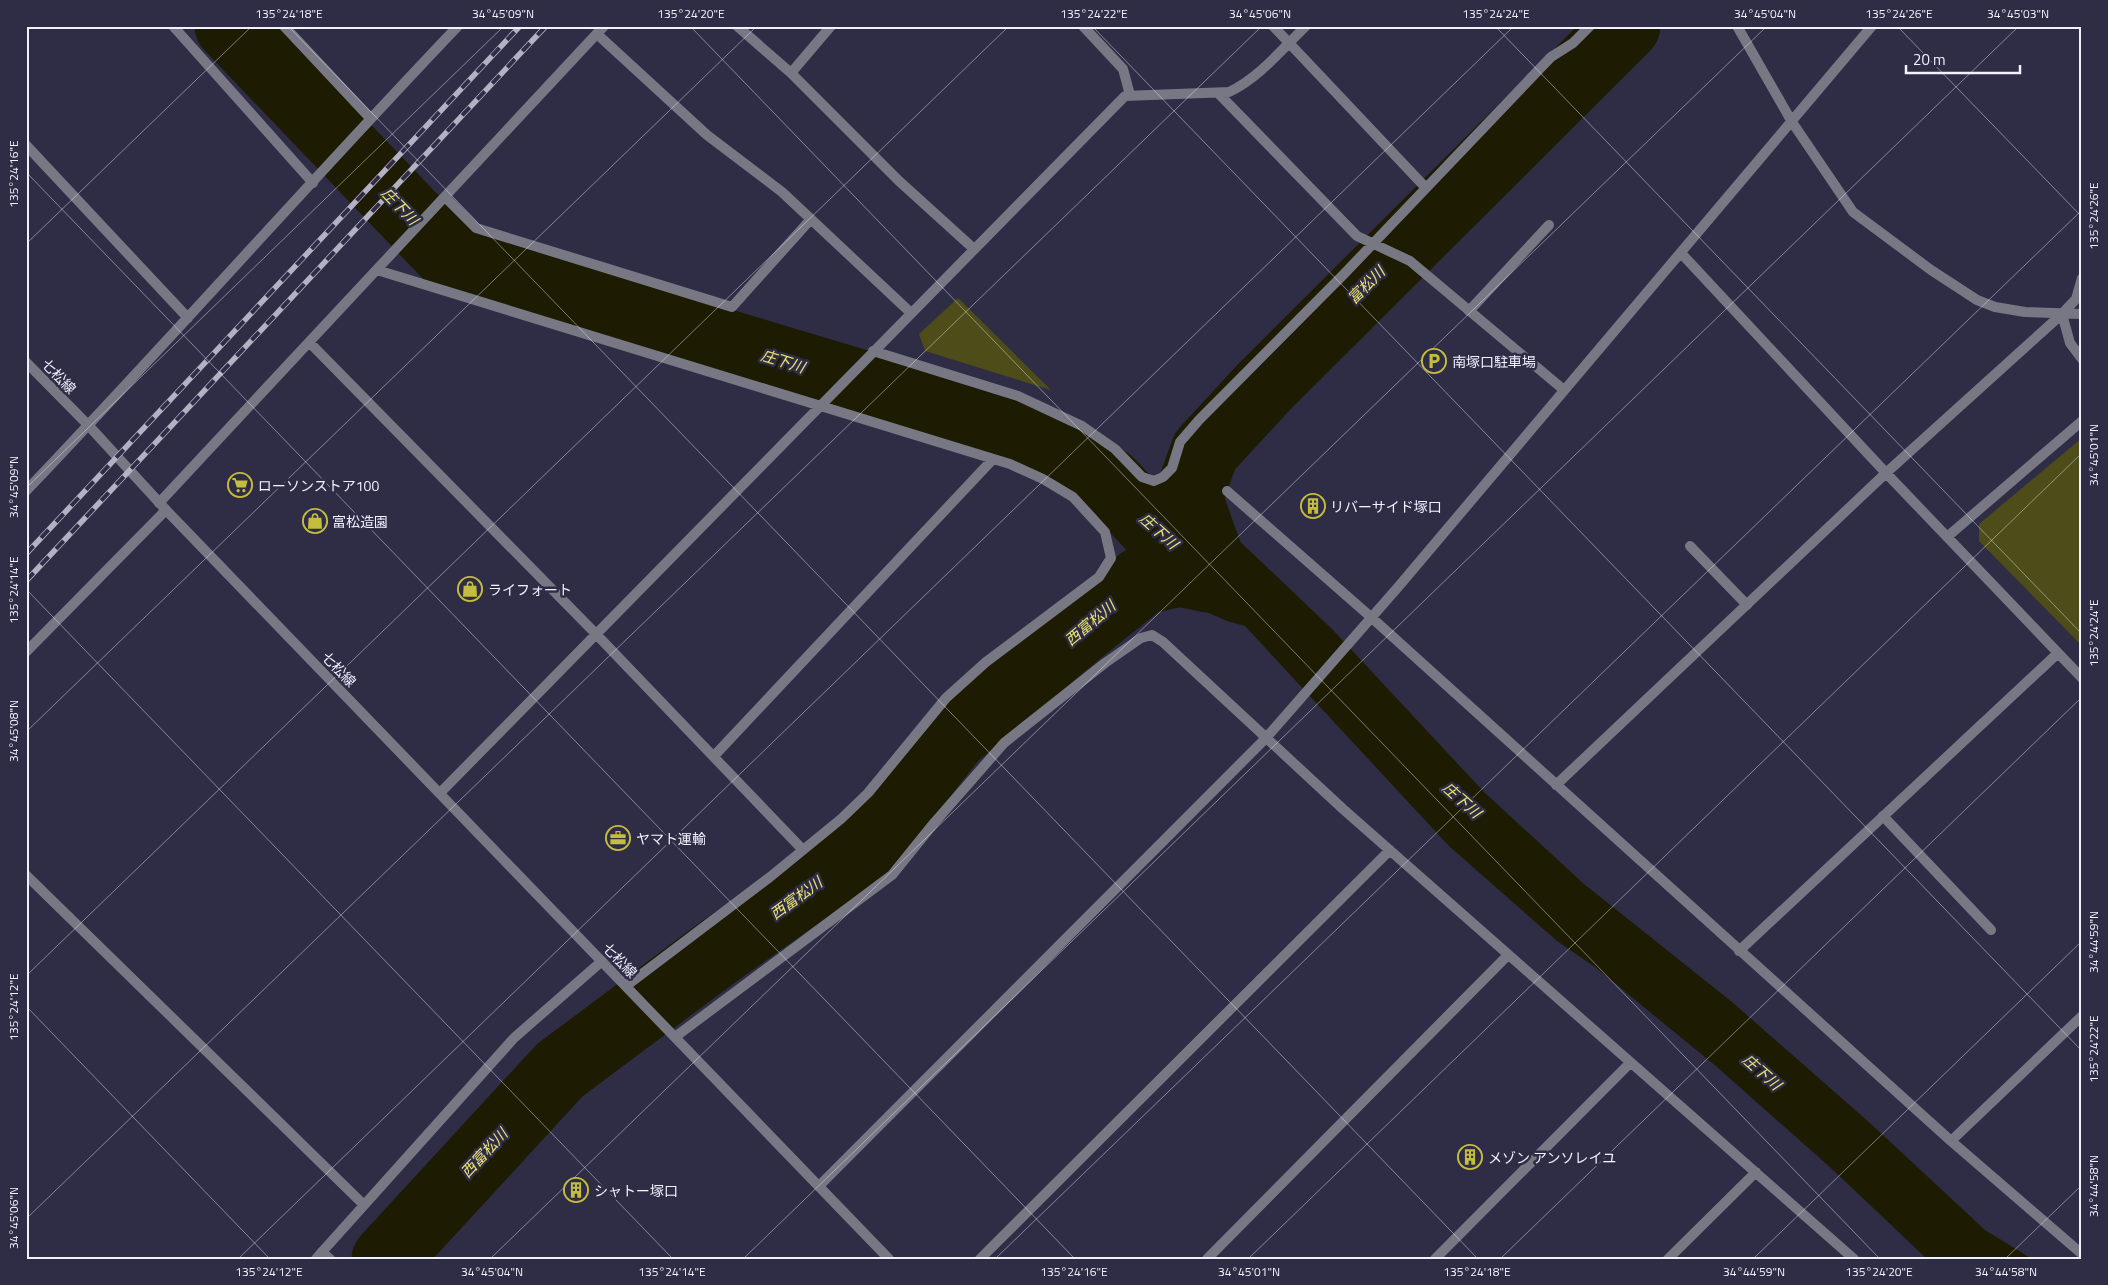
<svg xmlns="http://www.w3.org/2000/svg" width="2108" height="1285" font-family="'Titillium Web','Noto Sans JP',sans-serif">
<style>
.green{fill:#4e4c18}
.water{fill:#1d1b01}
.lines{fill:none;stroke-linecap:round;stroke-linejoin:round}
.river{stroke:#1d1b01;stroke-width:69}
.service{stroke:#787885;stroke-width:10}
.pedestrian{stroke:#787885;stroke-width:10}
.minor{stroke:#787885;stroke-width:10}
.tertiary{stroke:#787885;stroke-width:10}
.rail-casing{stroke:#b3b1c3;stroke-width:5.5}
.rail{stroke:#2f2d46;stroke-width:4;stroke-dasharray:11;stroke-linecap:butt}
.ticks{fill:none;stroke:#f2f1ff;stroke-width:1;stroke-opacity:0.45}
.labels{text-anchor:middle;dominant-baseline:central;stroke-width:5;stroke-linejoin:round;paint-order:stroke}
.poi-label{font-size:14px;fill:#f2f1ff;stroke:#2f2d46;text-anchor:start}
.street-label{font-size:14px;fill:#f2f1ff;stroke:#2f2d46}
.water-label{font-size:15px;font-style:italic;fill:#ede671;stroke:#2f2d46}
.neatline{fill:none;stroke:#f2f1ff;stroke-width:2}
.ticks-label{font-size:12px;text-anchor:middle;fill:#f2f1ff}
</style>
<rect width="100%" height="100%" fill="#2f2d46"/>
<!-- green -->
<path class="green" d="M958,298L1051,390L925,351L919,334Z
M2082,438V646L1979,541V524Z"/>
<!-- water -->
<path class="water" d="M1208,492L1212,506L1231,533L1332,629L1484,792L1584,884L1732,1002L1871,1124L1985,1230L2032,1259H1927L1832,1169L1717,1067L1595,967L1557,941L1449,846L1245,626L1227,621L1186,603L1137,614L1111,588L1139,563L1131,528L1154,501L1185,494Z"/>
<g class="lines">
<!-- river -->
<path class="river" d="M229,26L446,253L589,303L920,402L1050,445L1109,482L1162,537L1214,577
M1217,579L1188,498L1205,451L1264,387L1626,26
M386,1259L560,1070L714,955L867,847L953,737L1077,633L1143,580L1179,572L1208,578"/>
<!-- service -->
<path class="service" d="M1469,311L1549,225
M1227,491L1372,618
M1690,546L1747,605
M1883,816L1991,930
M316,1259L322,1252L330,1259"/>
<!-- pedestrian -->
<path class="pedestrian" d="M26,652L166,510
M26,875L69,917"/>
<!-- minor -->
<path class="minor" d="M173,26L313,183
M284,26L370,118
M737,26L791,73L899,181L974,249
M1083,26L1123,69L1130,95
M1273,26L1426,188
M1737,26L1792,122L1853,212L1931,270L1977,300L1995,307L2025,312L2082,314
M597,34L707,135L782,192L911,313
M791,73L831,26
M1219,94L1357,236L1410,261L1564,390
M26,145L188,318
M445,197L476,228L732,307L811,219
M1681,253L1886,473L2082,678
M377,270L1010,464L1043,479L1073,497L1105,532L1111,558L1099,577L986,662L946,698L868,793L841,819L770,877L626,986
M2062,314L2070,343L2082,359
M309,342L596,634L803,850
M873,351L1018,396L1082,426L1115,449L1142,477L1154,481L1163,477L1172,468L1180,442L1199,420L1345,273L1551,57L1573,43L1590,26
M26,491C172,338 312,179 458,26
M159,503L604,26
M1947,537L2082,421
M1372,618L1951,1141L2082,1254
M714,756L993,459
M1556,785L1886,473L2062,314L2076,299L2082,278
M440,793L1125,96L1229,92C1259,78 1282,49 1306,26
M69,917L364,1205
M1739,951L2058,653
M675,1037L892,875L934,823L1004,743L1105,663L1141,638L1152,635L1163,642L1343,809L1854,1259
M1951,1141L2082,1016
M819,1186L1266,738L1399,586L1872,26
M322,1252L514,1038L602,961
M980,1259L1390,850
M1207,1259L1508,955
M1435,1259L1630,1063
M1668,1259L1756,1172"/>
<!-- tertiary -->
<path class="tertiary" d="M26,362L89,426L166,510L889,1259"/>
<defs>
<path id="rail" d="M26,554L520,26
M26,581L546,26"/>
</defs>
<!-- rail casing -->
<use href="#rail" class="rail-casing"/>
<!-- rail -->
<use href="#rail" class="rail"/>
</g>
<!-- ticks -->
<path class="ticks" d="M288,26L1478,1259M690,26L1880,1259M1092,26L2082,1051M1495,26L2082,634M1897,26L2082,217M26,172L1075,1259M26,244L252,26M26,488L504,26M26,589L673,1259M26,732L757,26M26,976L1009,26M26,1006L270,1259M26,1219L1262,26M238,1259L1514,26M490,1259L1767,26M743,1259L2019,26M995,1259L2082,210M1248,1259L2082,453M1500,1259L2082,697M1753,1259L2082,941M2005,1259L2082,1185"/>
<!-- icons -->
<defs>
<symbol id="parking-ring" viewBox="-11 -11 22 22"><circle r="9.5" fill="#2f2d46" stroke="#c4bd3e" stroke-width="1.5"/><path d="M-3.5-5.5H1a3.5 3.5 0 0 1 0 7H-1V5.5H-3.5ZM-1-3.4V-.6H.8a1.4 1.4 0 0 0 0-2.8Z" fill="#c4bd3e"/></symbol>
<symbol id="supermarket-ring" viewBox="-11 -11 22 22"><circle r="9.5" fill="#2f2d46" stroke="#c4bd3e" stroke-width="1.5"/><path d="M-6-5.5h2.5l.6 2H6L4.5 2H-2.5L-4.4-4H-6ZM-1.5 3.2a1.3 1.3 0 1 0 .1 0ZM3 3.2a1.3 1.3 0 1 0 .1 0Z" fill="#c4bd3e"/></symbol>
<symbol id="building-ring" viewBox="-11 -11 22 22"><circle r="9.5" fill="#2f2d46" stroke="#c4bd3e" stroke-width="1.5"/><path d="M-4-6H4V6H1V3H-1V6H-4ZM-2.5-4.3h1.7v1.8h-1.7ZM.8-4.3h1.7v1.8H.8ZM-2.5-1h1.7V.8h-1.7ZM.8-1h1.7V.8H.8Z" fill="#c4bd3e"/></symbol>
<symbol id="shop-ring" viewBox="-11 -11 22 22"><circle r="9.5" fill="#2f2d46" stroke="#c4bd3e" stroke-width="1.5"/><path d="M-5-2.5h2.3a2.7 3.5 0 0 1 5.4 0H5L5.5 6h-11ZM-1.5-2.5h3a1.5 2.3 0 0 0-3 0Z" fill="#c4bd3e"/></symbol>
<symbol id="office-ring" viewBox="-11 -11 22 22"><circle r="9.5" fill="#2f2d46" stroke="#c4bd3e" stroke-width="1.5"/><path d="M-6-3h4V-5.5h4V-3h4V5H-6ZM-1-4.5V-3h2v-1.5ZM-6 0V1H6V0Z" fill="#c4bd3e"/></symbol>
</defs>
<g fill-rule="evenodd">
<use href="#parking-ring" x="1420" y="347" width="28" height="28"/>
<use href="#supermarket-ring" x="226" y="471" width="28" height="28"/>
<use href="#building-ring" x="1299" y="492" width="28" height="28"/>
<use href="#shop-ring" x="301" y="507" width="28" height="28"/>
<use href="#shop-ring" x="456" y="575" width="28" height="28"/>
<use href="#office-ring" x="604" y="824" width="28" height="28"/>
<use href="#building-ring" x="1456" y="1143" width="28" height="28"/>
<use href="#building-ring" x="562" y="1176" width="28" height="28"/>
</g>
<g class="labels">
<!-- poi labels -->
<g class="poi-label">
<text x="1452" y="361">南塚口駐車場</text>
<text x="258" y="485">ローソンストア100</text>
<text x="1330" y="506">リバーサイド塚口</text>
<text x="332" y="521">富松造園</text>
<text x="488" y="589">ライフォート</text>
<text x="636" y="838">ヤマト運輸</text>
<text x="1488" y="1157">メゾン アンソレイユ</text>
<text x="594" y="1190">シャトー塚口</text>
</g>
<!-- street labels -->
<g class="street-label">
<text transform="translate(59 376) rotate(46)">七松線</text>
<text transform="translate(339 669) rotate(46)">七松線</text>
<text transform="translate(620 960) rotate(46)">七松線</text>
</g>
<!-- water labels -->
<g class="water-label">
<text transform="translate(400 206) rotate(46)">庄下川</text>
<text transform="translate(1366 285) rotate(-45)">富松川</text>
<text transform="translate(783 361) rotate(17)">庄下川</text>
<text transform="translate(1159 531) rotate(42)">庄下川</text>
<text transform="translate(1090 623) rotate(-40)">西富松川</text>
<text transform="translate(1462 800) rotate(42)">庄下川</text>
<text transform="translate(796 898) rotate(-36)">西富松川</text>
<text transform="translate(1762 1072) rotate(42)">庄下川</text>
<text transform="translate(484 1153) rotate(-47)">西富松川</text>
</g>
</g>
<!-- border -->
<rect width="2108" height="1285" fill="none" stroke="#2f2d46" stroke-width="55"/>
<!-- scale -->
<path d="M1906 65v8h114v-8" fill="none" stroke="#f2f1ff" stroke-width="2.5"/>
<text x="1913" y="65" font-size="15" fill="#f2f1ff" stroke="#2f2d46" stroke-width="4" paint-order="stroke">20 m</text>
<rect x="28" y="28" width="2052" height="1230" class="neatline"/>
<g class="ticks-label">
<text x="289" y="18">135°24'18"E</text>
<text x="503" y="18">34°45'09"N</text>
<text x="691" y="18">135°24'20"E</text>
<text x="1094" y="18">135°24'22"E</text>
<text x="1260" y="18">34°45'06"N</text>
<text x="1496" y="18">135°24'24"E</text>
<text x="1765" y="18">34°45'04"N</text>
<text x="1899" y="18">135°24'26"E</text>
<text x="2018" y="18">34°45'03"N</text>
<text transform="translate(14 174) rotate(-90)" y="4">135°24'16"E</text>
<text transform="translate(2094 216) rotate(-90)" y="4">135°24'26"E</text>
<text transform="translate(2094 455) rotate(-90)" y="4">34°45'01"N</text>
<text transform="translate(14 487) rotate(-90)" y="4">34°45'09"N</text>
<text transform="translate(14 590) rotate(-90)" y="4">135°24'14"E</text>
<text transform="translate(2094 633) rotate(-90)" y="4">135°24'24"E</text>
<text transform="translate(14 731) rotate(-90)" y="4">34°45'08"N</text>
<text transform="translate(2094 942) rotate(-90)" y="4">34°44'59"N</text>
<text transform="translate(14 1007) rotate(-90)" y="4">135°24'12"E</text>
<text transform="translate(2094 1049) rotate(-90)" y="4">135°24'22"E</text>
<text transform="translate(2094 1186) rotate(-90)" y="4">34°44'58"N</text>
<text transform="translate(14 1218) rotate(-90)" y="4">34°45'06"N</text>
<text x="269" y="1276">135°24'12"E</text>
<text x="492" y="1276">34°45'04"N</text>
<text x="672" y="1276">135°24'14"E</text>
<text x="1074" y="1276">135°24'16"E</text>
<text x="1249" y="1276">34°45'01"N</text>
<text x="1477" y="1276">135°24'18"E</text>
<text x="1754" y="1276">34°44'59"N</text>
<text x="1879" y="1276">135°24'20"E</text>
<text x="2006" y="1276">34°44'58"N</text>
</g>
</svg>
